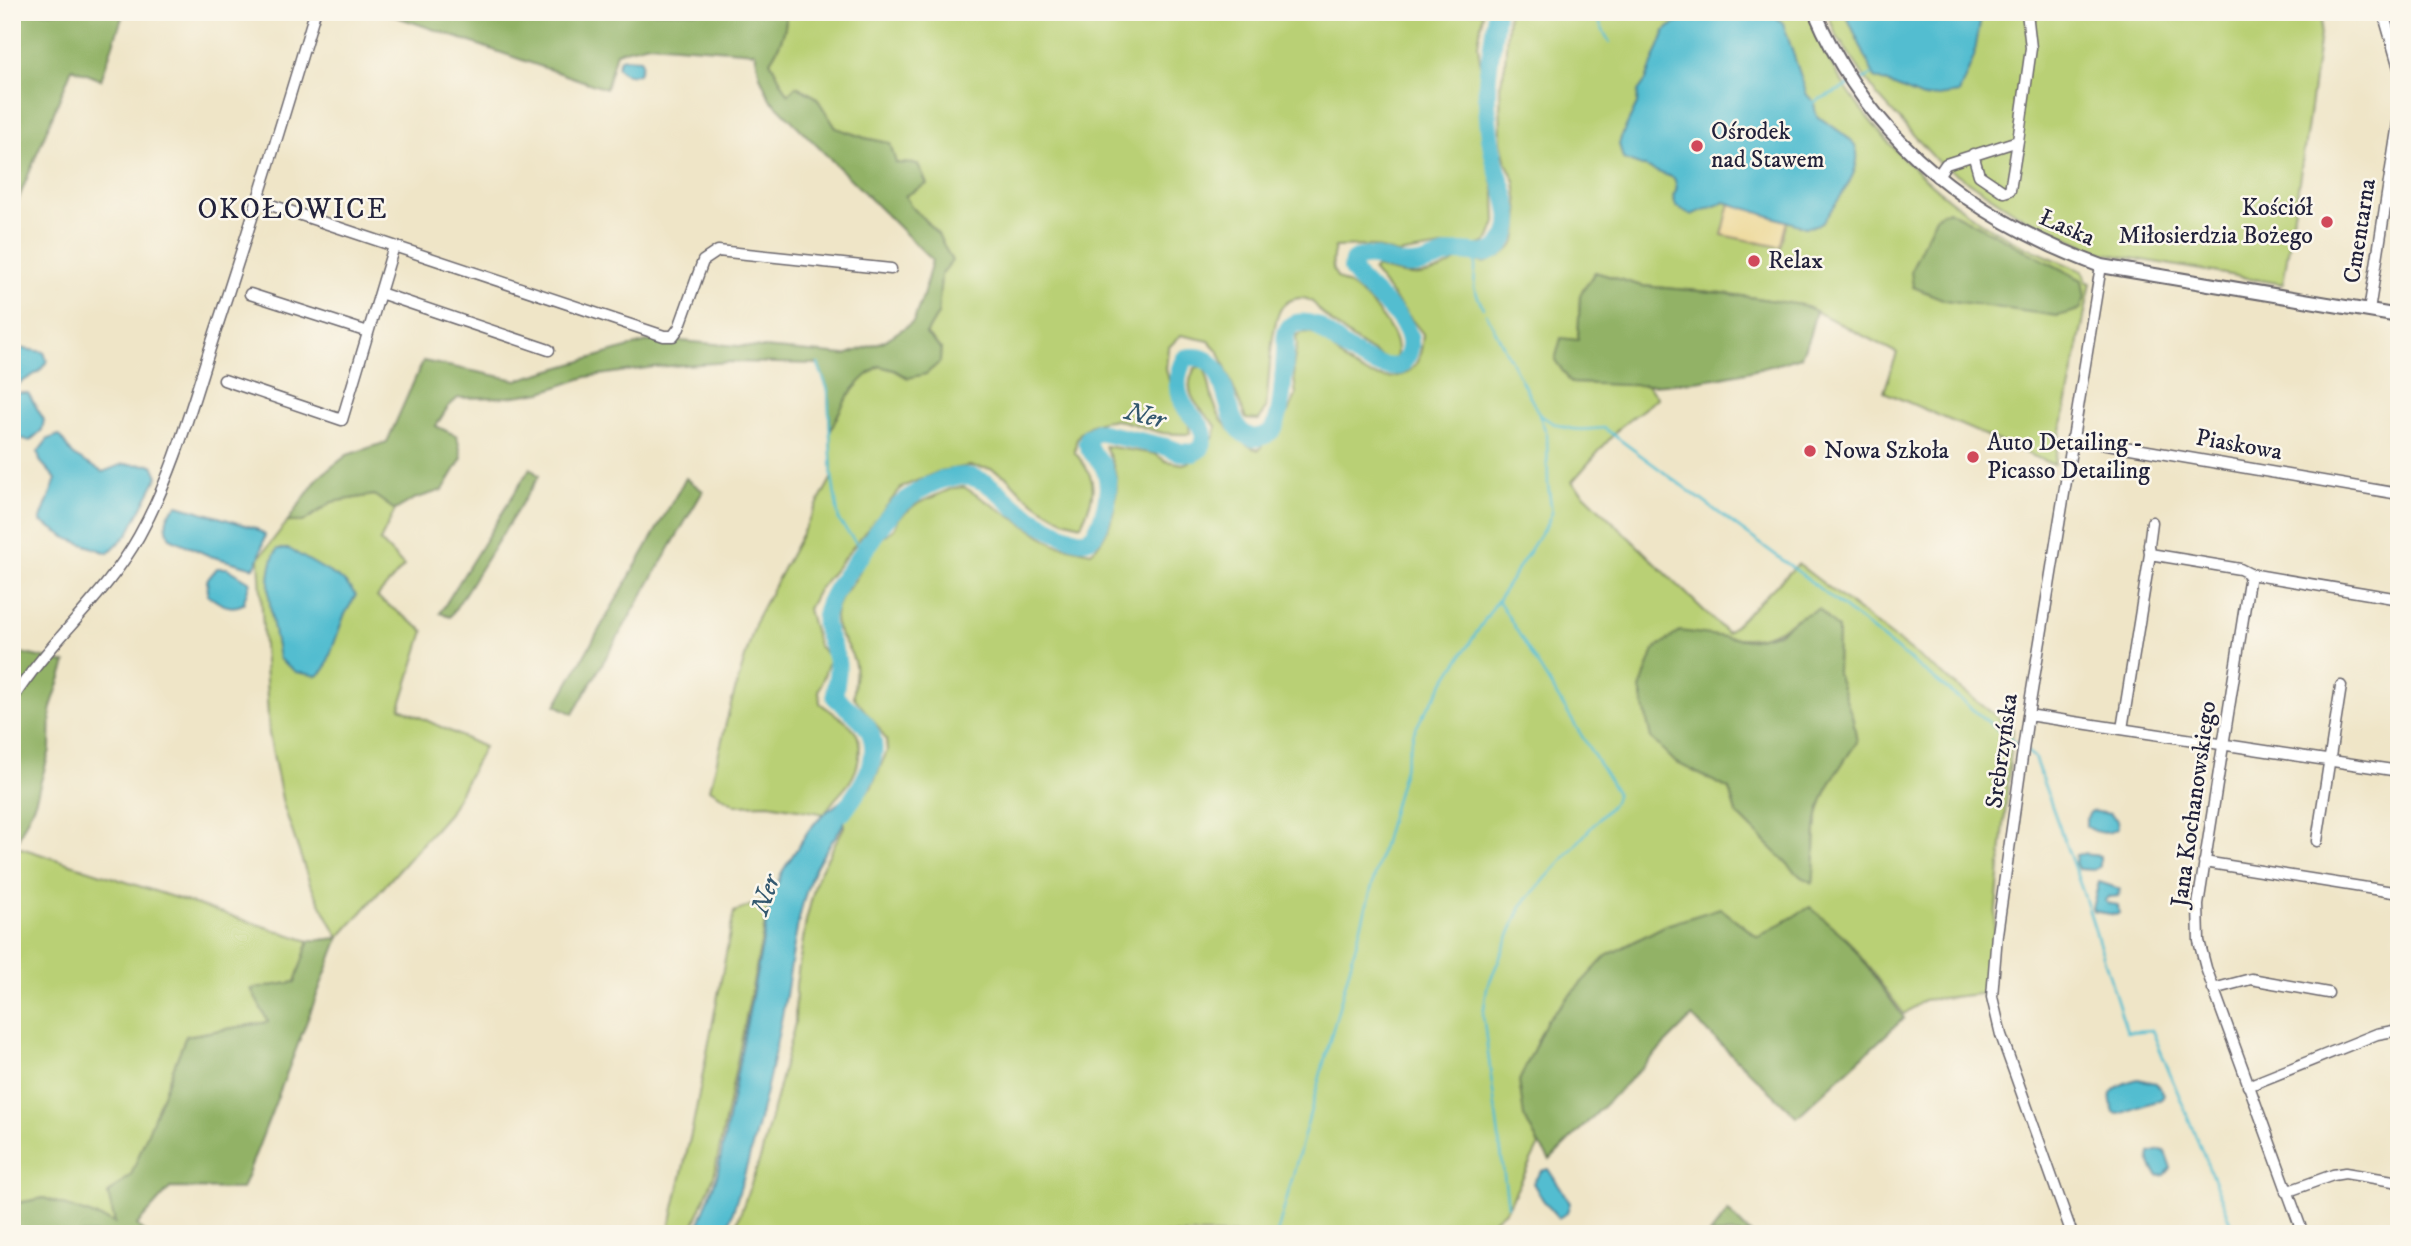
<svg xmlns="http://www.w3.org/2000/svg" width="2411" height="1246" font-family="'IM FELL DW Pica',serif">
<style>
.green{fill:#b9d075;stroke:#6e7958;stroke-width:2;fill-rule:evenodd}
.forest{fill:#92b266;stroke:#5a6a50;stroke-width:2}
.sand{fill:#eeda9e;stroke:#887e6c;stroke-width:2}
.water{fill:#53bdd0;stroke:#3a7086;stroke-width:2}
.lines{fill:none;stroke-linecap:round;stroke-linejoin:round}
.stream{stroke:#53bdd0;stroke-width:2.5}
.river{stroke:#53bdd0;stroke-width:18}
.minor-casing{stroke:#6a666c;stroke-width:13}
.secondary-casing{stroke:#6a666c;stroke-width:16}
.minor{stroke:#fff;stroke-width:10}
.secondary{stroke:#fff;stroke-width:12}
.poi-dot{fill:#d1495b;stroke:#fbf7ec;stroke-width:2.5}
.labels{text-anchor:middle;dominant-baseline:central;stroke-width:5;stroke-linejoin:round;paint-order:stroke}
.poi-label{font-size:24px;fill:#22223b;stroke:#fbf7ec;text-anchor:start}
.street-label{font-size:24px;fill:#22223b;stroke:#fbf7ec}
.water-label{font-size:26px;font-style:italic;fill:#33586f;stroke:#fbf7ec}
.quarter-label{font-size:28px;letter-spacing:2px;fill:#22223b;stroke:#fbf7ec}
</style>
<rect width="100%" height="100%" fill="#fbf7ec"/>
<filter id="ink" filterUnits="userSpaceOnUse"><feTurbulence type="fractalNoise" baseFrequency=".0143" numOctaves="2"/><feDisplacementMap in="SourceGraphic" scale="14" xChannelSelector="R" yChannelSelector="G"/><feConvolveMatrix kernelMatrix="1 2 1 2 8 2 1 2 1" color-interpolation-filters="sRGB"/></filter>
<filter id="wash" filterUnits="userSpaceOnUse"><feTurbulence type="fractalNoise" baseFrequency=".00686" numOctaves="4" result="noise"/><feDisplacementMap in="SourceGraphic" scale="28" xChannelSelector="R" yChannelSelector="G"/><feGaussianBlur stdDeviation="1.57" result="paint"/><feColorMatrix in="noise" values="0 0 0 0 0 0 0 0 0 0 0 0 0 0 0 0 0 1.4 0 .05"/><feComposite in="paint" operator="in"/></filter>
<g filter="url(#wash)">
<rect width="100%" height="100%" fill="#efe5c7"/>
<!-- green -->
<path class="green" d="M786,12H1483L1478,45L1481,68L1483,136L1495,195L1496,222L1490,238L1485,243L1472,247L1454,245L1398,254L1370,246L1335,247C1332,257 1330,269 1338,278C1342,282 1348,284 1352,287C1370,300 1403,335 1396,358L1387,360C1366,349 1347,336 1329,320C1322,315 1317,305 1311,301C1302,295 1288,299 1282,307C1270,324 1269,385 1266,408L1259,420L1246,419L1219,352L1209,341L1181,335L1168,348L1166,369L1176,408L1189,425L1190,434C1181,434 1172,434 1163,433C1139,428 1118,413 1094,424C1079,430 1075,438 1075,453C1099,480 1096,494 1081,525L1063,520L1041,507L1022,493L1007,477L992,469L969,466L940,471L902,487L818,590L808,609L818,645L830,658L819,690L820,703C830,711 842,718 851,726C866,740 859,769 849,783C841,794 831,801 825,814L769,804L736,805L710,789L729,711L757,618L832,477L830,432L845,399L864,377L880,366L894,370L908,378L941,349L926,334L938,314L941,275L938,234L911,206L905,196L906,164L896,163L889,143L865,138L836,128L816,97L797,86L788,95L770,61C780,46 787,30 786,12Z
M1508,12H1808C1837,98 1917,184 1994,230C2022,246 2052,258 2082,271L2086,277V281L2091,283L2054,465L1884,392L1897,353L1817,312L1769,300L1723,293L1642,286L1595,272L1580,295L1578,340L1572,383L1647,385L1658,398L1620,427L1572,482L1727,633L1798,564L2013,729L1988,993L1924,1000L1904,1014L1847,939L1758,937L1720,908L1524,1116L1539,1145L1507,1209L1477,1234H733L761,1156L795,1023L796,984L806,921L817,877L844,827L843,815L871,788L887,751L886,740L878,727L854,697C853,686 857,675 855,665C852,645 830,632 836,610C841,590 861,582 863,558L870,554L879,540L894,529L899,518L916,504L953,488L964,487L1055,544L1091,552C1113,534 1123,489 1112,462C1110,456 1107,452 1105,446L1155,454L1166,461L1183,464L1201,458L1215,435L1216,426C1199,407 1180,394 1195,368L1203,366C1210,378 1209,391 1214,403C1219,421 1241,446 1259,450L1263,443L1271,438L1283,424L1296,395L1293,367L1297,345L1296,335C1302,332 1310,331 1317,335C1327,340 1336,353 1345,361C1363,376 1398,387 1415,365C1421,357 1422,344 1423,334L1373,271L1377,267C1410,279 1430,279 1459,259L1485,263L1501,256L1513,246L1517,237L1519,212L1515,181L1505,160L1501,141L1500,86L1505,65ZM1799,617L1838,629L1837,673L1857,742C1840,767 1822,790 1817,821C1814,841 1816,862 1813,882L1801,877L1736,813L1729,789L1708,778L1721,637C1757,640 1770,639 1799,617Z
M1827,12H2323L2307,130L2283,284L2102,253L2024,218L1937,161L1877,95L1836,35Z
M374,495L395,510L380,541L404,566L377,597L424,631L400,708L484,747L449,813L339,938L310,884L283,804L269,734L259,558L287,522H303L332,502Z
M12,845L309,941L295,982L268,1022L186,1036L131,1176L108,1194L115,1223L44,1198L12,1204Z
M770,898L714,1176L690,1234H668L693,1125L734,912Z"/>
<!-- forest -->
<path class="forest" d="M12,12H124L101,80L72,68L12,215Z
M383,12H786C787,30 780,46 770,61L788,94L796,86L816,97L836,128L865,138L890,143L896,163L918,164L927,184L905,196L911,206L938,234L952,261L941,275L938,314L926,334L941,349L940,362L926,374L908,378L894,370L879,366C852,385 843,402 830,432L828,390L818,364L731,362L654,367L586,377L542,392L509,397L458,398L448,407L436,426L457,436L462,458L443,490L414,499L395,510L374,495L332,502L303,522H287L318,478L347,455L387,442L423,361L517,380L657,339L845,355L884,341L913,322L923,296L932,260L770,99L760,76L755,52L649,44L616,52L606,89Z
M1948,210L2082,280L2085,298L2080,310L2057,316L1945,300L1913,287L1911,271L1921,248L1936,217Z
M1595,272L1642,286L1723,293L1802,305L1816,311L1809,337L1801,357C1752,373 1699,383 1647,385C1622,386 1596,384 1571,383L1555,360L1561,338L1578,340L1580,295Z
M530,468L539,476L450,617L440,613Z
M686,478L703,491L573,714L556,705Z
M1819,609L1838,629L1837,673L1853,719L1857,742C1840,767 1822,790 1817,821C1814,841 1816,862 1813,883L1801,877L1736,813L1729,789L1675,762L1651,738L1640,689L1654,650L1680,631L1749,640L1778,633L1799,617Z
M12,651L66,663L51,707L50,750L35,802L15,846L12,845Z
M1810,907L1847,939L1904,1018L1797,1117L1692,1017L1550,1160L1539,1145L1524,1116L1519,1081L1547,1020L1606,956L1666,925L1720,908L1758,937Z
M339,938L242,1189L170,1188L137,1225L146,1234H12V1204L44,1198L115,1223L108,1194L131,1175L186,1036L268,1022L251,989L295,982L309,941Z
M1728,1211L1751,1234H1710Z"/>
<!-- sand -->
<path class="sand" d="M1730,203L1787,221L1780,247L1722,235Z"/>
<!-- water -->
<path class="water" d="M1760,12L1771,13L1783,23L1807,95L1814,102L1816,115C1828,124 1841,131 1851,141C1872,161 1835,203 1823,222L1816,226L1805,227L1725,202L1691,215L1676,206L1673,196C1678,189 1677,186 1674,178L1623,159L1619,144L1622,135L1637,104L1638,91L1646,80L1665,31C1680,13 1736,14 1760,12Z
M1845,12H1982L1974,57L1959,93L1923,98L1875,78Z
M622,58L640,59L642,63L639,74C630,75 623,75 617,67L620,59Z
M12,347L44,352L47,361L40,371L12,388Z
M12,393H28L44,420L42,430L30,441L17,437L12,428Z
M59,435L73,455L103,472L123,464L153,465L158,476L128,534L108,553L69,539L40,521L56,479L40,461L38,452L48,439Z
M178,505L255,528L265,535L259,558L254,568L210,556L170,538C164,524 165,514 178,505Z
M277,549H289L344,581L356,595L344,616L325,669L318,676L296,672L279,659C274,625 260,580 277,549Z
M217,568H227L250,582L243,604C230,611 218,603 208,595L207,580Z
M859,788C853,802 847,818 839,831C827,849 814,865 808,886C796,922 792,959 786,995C771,1075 753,1155 726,1232L695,1234L717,1176L771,899L782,872L808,831L821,816Z
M2091,811L2110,814L2117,820L2118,828C2107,836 2096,833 2086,826V819Z
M2081,854L2100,856V867L2094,870L2078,869L2075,863L2076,855Z
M2099,882L2120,889L2119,896L2110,897L2105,900L2107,903L2118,905L2119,913L2116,915L2093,911L2092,908Z
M2138,1079L2156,1083L2164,1094L2162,1099L2119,1114L2114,1113C2113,1108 2109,1099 2111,1094C2115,1086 2130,1081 2138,1079Z
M2160,1150L2165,1151L2171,1168L2165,1175L2158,1176C2152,1169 2148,1163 2150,1153Z
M1548,1169L1570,1203L1567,1213L1558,1218L1543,1200L1533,1183L1541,1171Z"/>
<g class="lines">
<!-- stream -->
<path class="stream" d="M1593,12L1610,43
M1859,81L1872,75
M1814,102L1850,85
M1476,254L1474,288L1483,308
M1486,313L1539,414C1561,431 1577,431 1604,428L1796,570L2020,747
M818,364L828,390L832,477L839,521L863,552
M1498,600L1617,793L1614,802L1522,905L1487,988L1483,1015L1508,1206
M2026,751L2034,757L2084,895L2127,1032L2152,1030L2236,1234
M1277,1234L1414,732L1423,715L1547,524L1552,513L1548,484L1547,434L1539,415"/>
<!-- river -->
<path class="river" d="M843,812C861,788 888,752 864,723C856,713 844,706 835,697C834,685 840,673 837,661C834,645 822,632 825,615C831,590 848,573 863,552C872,539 880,525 891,514C910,494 942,472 971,477C988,481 1002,495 1014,506C1026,516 1071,543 1085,540C1093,539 1096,532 1099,526C1107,506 1114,478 1099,460C1093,454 1090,451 1087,443L1089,437L1098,432L1167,447L1180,452L1193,453L1201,448C1203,443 1205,438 1203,432C1201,423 1192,417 1187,410C1175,394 1175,375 1185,358C1231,348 1220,414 1243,433C1246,435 1250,437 1253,438C1260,437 1268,436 1273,429C1282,417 1284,370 1285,353C1286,347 1284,337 1287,331C1292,319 1306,322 1316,325C1339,343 1370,372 1400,366C1403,362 1408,357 1409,352C1418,323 1374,296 1357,277L1352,269L1353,261C1369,249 1390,265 1409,265C1427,266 1442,253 1460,252C1472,252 1485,257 1496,249C1523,228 1503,192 1496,166C1490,146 1488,123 1487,102C1485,73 1494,42 1496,12"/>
</g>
</g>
<g filter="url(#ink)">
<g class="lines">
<defs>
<path id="minor" d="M2383,12L2399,68
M2018,141L2031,48L2027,12
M1937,177L1946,164L2018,141L2010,190L2004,192L1979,175L1973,154
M256,200L664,336H673L679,328L703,261L718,251L891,269
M380,293L549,350
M250,294L368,332
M2369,311L2399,117
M224,380L342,420L394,246
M2072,438L2399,494
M2150,554L2240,569L2250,574L2399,599
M2250,574L2198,905L2199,941L2206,968L2303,1234
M12,700C49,641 105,597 139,536C173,475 191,408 212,342C248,233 282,123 315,12
M2028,715L2399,771
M2122,729L2150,554L2149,545L2152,522
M2317,841L2341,686
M2204,862L2399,893
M2213,989L2251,979L2328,993
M2248,1086L2377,1034L2399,1030
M2398,1119L2399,1118
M2286,1192L2333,1175L2345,1173L2399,1182
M2072,1234L2015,1074L2001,1035L1992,997L1997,934L2028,715L2101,266"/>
<path id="secondary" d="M1815,12C1869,141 1973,219 2101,266L2399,316"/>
</defs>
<!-- minor casing -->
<use href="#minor" class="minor-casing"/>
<!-- secondary casing -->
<use href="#secondary" class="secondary-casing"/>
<!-- minor -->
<use href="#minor" class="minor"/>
<!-- secondary -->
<use href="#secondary" class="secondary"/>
</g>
</g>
<!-- markers -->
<g class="poi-dot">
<circle cx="1697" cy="146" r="7"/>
<circle cx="2327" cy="222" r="7"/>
<circle cx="1754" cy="261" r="7"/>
<circle cx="1810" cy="451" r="7"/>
<circle cx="1973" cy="457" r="7"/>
</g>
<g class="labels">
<!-- poi labels -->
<g class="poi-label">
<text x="1711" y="132">Ośrodek<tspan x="1711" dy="28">nad Stawem</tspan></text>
<text x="2313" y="208" text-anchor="end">Kościół<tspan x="2313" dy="28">Miłosierdzia Bożego</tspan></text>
<text x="1768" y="261">Relax</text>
<text x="1987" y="443">Auto Detailing -<tspan x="1987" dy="28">Picasso Detailing</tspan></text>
<text x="1824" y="451">Nowa Szkoła</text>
</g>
<!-- street labels -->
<g class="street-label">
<text transform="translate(2067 228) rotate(24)">Łaska</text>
<text transform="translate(2360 231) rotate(-81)">Cmentarna</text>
<text transform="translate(2239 445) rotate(10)">Piaskowa</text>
<text transform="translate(2002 751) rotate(-82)">Srebrzyńska</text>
<text transform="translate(2194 804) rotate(-82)">Jana Kochanowskiego</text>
</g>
<!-- water labels -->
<g class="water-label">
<text transform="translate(1145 416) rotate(14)">Ner</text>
<text transform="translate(766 895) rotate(-71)">Ner</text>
</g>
<!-- quarter labels -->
<g class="quarter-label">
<text x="293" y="209">OKOŁOWICE</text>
</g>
</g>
<!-- margin -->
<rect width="2411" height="1246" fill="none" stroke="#fbf7ec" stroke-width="42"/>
</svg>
